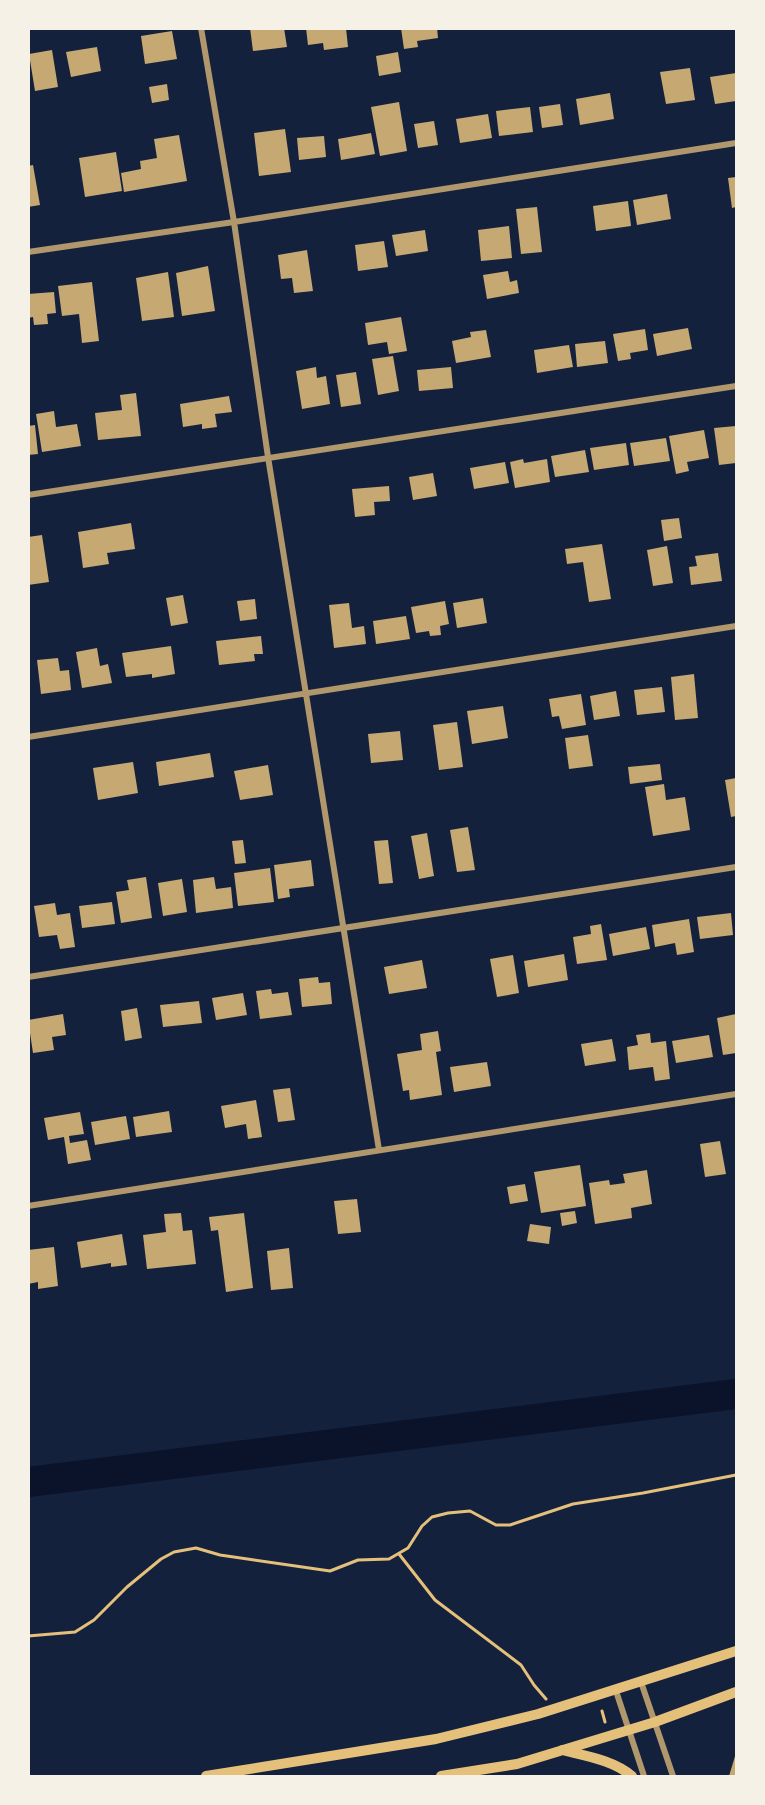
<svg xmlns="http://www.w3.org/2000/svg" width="765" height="1805" font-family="Raleway,sans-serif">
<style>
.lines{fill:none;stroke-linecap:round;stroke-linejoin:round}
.river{stroke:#0b132b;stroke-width:30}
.building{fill:#c6a872}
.path{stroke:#e5c07b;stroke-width:3}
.minor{stroke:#b1986c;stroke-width:6}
.secondary{stroke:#e5c07b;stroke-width:10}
</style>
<rect width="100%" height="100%" fill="#14213d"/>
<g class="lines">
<!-- river -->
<path class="river" d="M28,1482L736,1394"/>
</g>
<!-- building -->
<path class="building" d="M250,28H284L287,47L253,51Z
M306,28H346L348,47L324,50L323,43L308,45Z
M401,28H437L438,38L417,41L418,47L404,49Z
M172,31L177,59L145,64L141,36Z
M97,47L101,71L71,77L66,52Z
M52,50L58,87L35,91L29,54Z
M398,52L401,72L379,76L376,56Z
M690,68L695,100L666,104L660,72Z
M736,73V101L715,104L710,77Z
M167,84L169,100L152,103L149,87Z
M610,93L614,119L580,125L576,99Z
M399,102L407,151L380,156L371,107Z
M560,104L563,125L542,128L539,107Z
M530,107L533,132L499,136L496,111Z
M488,114L492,138L460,143L456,119Z
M434,121L438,145L418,148L414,124Z
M285,129L291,172L259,176L254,133Z
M371,133L375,154L341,160L338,139Z
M179,135L187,181L124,192L121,173L141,169L140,161L157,158L154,139Z
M324,136L326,157L299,160L297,138Z
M116,152L122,191L85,197L79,158Z
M33,165L40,205L28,207V166Z
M736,177V207L732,208L728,178Z
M667,194L671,219L637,225L633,200Z
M628,201L631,226L596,231L593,206Z
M537,207L542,252L521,254L516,209Z
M509,226L512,258L481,261L478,230Z
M425,230L428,251L396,256L392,235Z
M384,241L388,267L358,271L355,245Z
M307,250L313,291L294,293L292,278L281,279L278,255Z
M208,266L215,311L182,316L176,273Z
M508,271L510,282L517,280L519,293L487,299L483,275Z
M168,272L174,317L142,321L136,278Z
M92,282L99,341L82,343L79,314L62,316L58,286Z
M54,292L56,313L47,314L48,324L34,325L33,317L28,318V294Z
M401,317L407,351L389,354L387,342L368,345L365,323Z
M688,328L692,349L657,356L653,334Z
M645,329L648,350L630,353L631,359L618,361L613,334Z
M486,330L491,357L456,363L452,341L471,337L470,332Z
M605,341L608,363L577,367L575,344Z
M569,345L573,367L537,373L534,350Z
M393,356L399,391L378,395L372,359Z
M316,367L317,378L326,376L330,404L302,409L296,371Z
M451,367L453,388L419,391L417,370Z
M356,372L361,404L341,407L336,375Z
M136,393L141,436L98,440L95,413L122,410L120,395Z
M229,396L232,412L215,414L217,427L202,429V424L183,427L180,404Z
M54,411L56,427L77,424L81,446L42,452L36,414Z
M35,425L38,454L28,455V426Z
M736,426V463L719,465L714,428Z
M704,430L709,458L687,462L689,471L676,474L669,436Z
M666,438L670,461L634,466L630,443Z
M626,443L629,465L594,470L590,448Z
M585,450L589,472L555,477L551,456Z
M523,459L524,463L547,459L550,482L515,488L510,462Z
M505,462L509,483L474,489L470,468Z
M433,473L437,496L413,500L409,477Z
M389,486L390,501L374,502L375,515L355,517L352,489Z
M679,518L682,538L664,541L661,520Z
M131,523L135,549L107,553L109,564L83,568L78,532Z
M42,535L49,582L28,585V537Z
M602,544L611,599L589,602L583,562L567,564L565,549Z
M667,546L673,583L653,586L647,550Z
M718,553L722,581L691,585L689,567L697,566L695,556Z
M183,595L188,623L171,626L166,598Z
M483,598L487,623L457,628L453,603Z
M255,599L257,619L240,621L237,601Z
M445,601L449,624L440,626L441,635L430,636L429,631L416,633L411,607Z
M349,603L352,628L364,626L366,644L334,648L329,605Z
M406,616L410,639L376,644L373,621Z
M261,636L263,654H254L255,661L219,665L216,641Z
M171,646L175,674L152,678V674L126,677L122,653Z
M97,648L100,666L108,664L112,683L82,688L76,652Z
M58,658L60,671L69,670L71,690L41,694L37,660Z
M694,674L698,718L675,720L671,677Z
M662,687L665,712L637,715L634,690Z
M616,691L620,716L594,720L590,696Z
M581,694L586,725L562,729L559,716L552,717L549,699Z
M503,706L508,738L472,744L467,711Z
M457,722L463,767L439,770L433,725Z
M400,731L403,760L371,763L368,734Z
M588,735L593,766L569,769L565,738Z
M210,753L214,777L159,786L156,762Z
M133,762L138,793L98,800L93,768Z
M660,764L662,780L630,784L628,767Z
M268,765L273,795L240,800L234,771Z
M736,778V816L731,817L725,780Z
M664,784L666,800L685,797L690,830L653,836L645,787Z
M468,827L475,870L457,872L450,830Z
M427,833L434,876L419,879L411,836Z
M243,840L246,863L235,864L232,841Z
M388,840L393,883L379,884L374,841Z
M311,860L314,886L289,889L290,897L278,899L274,865Z
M270,868L274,902L238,906L234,873Z
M146,877L152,918L121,923L116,892L129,890L127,880Z
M214,877L216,889L231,887L233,908L196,913L193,880Z
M182,879L187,912L163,916L158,883Z
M112,902L115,924L82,928L79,906Z
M55,903L57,915L70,913L75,947L60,949L57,935L39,937L34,906Z
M731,913L733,935L700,939L697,917Z
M689,919L694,952L677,955L675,943L655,947L652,925Z
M601,924L607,960L577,964L573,937L591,934L590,926Z
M646,927L650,949L613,956L609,934Z
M564,954L568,980L528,987L524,961Z
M513,955L519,993L497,997L490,959Z
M422,960L427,988L389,994L384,967Z
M318,977L319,983L330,982L332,1004L302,1007L299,979Z
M271,989L272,994L288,992L292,1015L260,1019L256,991Z
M243,993L247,1015L216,1020L212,998Z
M199,1001L202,1023L163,1027L160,1005Z
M137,1008L142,1038L125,1041L121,1011Z
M63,1014L66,1035L52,1037L54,1050L33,1053L28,1020Z
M736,1014V1053L723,1055L717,1018Z
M438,1031L441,1051L436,1052L442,1095L410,1100L409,1090L403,1091L397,1054L422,1050L420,1034Z
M650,1033L651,1043L666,1041L670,1079L655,1081L653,1067L629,1070L627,1047L638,1045L636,1035Z
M709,1035L713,1057L676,1063L672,1041Z
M612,1039L616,1061L585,1066L581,1044Z
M487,1062L491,1086L454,1092L450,1067Z
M290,1088L295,1120L278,1122L273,1090Z
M256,1100L262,1137L248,1139L246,1124L225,1128L221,1106Z
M169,1111L172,1132L136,1137L133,1117Z
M80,1112L84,1134L69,1136L70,1143L87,1140L91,1160L68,1164L64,1137L48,1140L44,1118Z
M126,1116L130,1139L95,1145L91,1122Z
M720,1141L726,1174L705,1177L700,1144Z
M580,1165L586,1206L541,1213L534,1172Z
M647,1170L652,1204L631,1208L632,1218L595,1224L589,1183L609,1180L610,1185L625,1183L623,1174Z
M525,1184L528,1201L510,1204L507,1187Z
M357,1199L361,1232L338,1234L334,1201Z
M575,1211L577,1223L562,1226L560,1213Z
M181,1213L183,1231L192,1230L196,1264L147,1269L143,1235L166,1232L164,1214Z
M244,1213L253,1288L226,1292L218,1230L211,1231L209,1217Z
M530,1224L551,1227L549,1244L527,1241Z
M122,1234L127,1265L111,1267V1263L81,1268L77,1242Z
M54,1247L58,1286L38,1289V1282L28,1284V1250Z
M289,1248L293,1288L271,1290L267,1251Z
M736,1753V1776H729Z"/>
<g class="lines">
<!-- path -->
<path class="path" d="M399,1554L435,1600L521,1665L534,1685L546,1699
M28,1636L75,1632L94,1620L127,1587L161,1559L174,1552L196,1548L220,1555L330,1571L358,1560L389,1559L408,1548L422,1526L432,1517L448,1513L470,1511L496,1525H510L573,1504L643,1493L736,1475
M602,1711L605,1722"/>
<!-- minor -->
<path class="minor" d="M201,28L234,222L268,457L379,1150
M28,252L234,222L736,143
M28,495L736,386
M28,737L736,626
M28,977L736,867
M28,1206L736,1094
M641,1682L673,1776
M616,1691L644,1776"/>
<!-- secondary -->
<path class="secondary" d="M562,1750C586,1756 613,1760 632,1776
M206,1776L436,1739L538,1714L736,1651
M441,1776L517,1764L655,1722L736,1692"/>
</g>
<!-- border -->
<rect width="765" height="1805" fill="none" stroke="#f6f1e7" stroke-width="60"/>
</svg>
